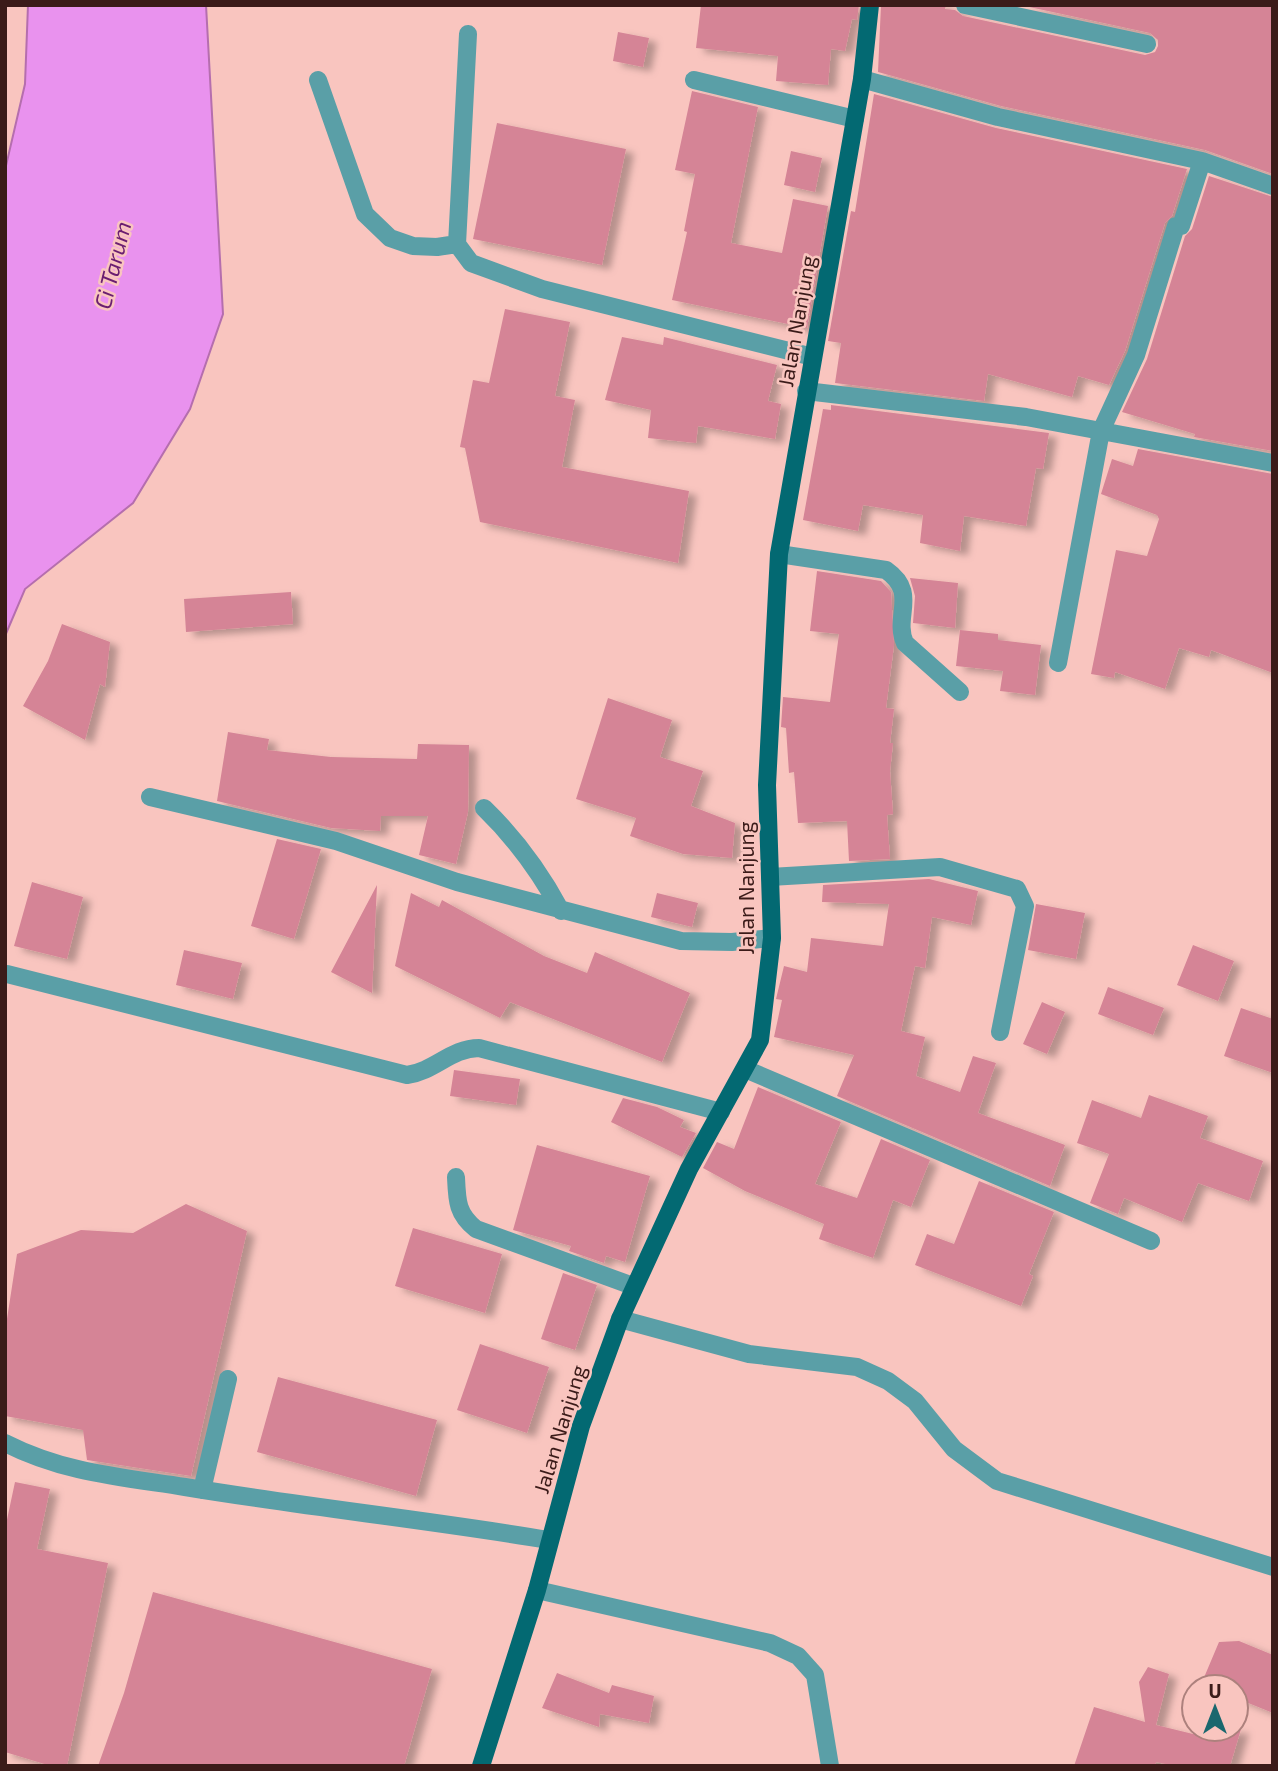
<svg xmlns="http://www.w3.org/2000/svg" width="1278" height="1771" font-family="'Exo 2',sans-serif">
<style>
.water{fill:#e992ee;stroke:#b56eae;stroke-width:2}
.building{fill:#d58496;filter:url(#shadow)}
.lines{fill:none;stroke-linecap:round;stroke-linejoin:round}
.minor{stroke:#5a9fa7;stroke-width:18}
.major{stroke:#036972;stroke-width:18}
.labels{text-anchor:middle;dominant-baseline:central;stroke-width:5;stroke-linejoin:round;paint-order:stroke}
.street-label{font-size:21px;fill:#3b1b19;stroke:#f9c5bf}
.water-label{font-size:23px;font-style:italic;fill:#6b1d71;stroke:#f9c5bf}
</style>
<defs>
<filter id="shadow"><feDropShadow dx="8" dy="4.5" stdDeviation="3.5" flood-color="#0004"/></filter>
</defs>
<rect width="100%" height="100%" fill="#f9c5bf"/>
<!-- water -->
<path class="water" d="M28,5H206L223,314L190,409L133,503L25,589L5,636V170L25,84Z"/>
<!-- building -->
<path class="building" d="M701,5H859L857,20L852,19L845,51L831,49L828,85L776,81L778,56L696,48Z
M881,5H946L945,9L955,10L963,16L1145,55L1155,52L1158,46V40L1150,33L1020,5H1273V174L1205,150L1001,106L878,72Z
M618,32L649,38L643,67L613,61Z
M692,91L758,107L731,243L782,253L793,199L828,206L807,328L672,300L687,232L684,231L695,174L675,170Z
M874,94L996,128L1187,169L1172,216L1165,223L1125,351L1109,385L1078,376L1072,397L988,374L984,401L835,383L841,343L828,341L851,211L855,212Z
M497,123L626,149L602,265L473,239Z
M791,151L822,158L815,192L784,185Z
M1209,176L1273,197V451L1194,437L1195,434L1122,412L1147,359L1185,236L1192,229Z
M505,309L570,322L555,396L575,400L562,467L689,491L678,563L480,522L465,448L460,447L473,380L489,383Z
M622,337L663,345L664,337L777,365L768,401L781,404L775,439L698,426L696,443L648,438L651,410L605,400Z
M831,405L1049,433L1043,469L1036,468L1026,526L964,516L960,551L920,543L923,515L863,505L858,531L803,520L823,409L831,410Z
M1138,449L1273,474V673L1211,650L1209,657L1179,648L1165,689L1115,672L1114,678L1091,674L1116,550L1147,556L1159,519L1157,515L1101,494L1112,459L1133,466Z
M817,571L881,581L891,592L894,645L886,708L894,709L890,743H893L890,771L893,814L887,815L890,859L849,861L847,821L798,823L794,772L789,773L786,728L781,727L783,697L830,702L839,634L810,631Z
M910,578L958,583L955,628L913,623L915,596Z
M291,592L293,624L186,632L184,599Z
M62,624L110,642L105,687L100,684L85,740L23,706L48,661Z
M960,630L998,634V640L1041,645L1035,695L1000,691L1003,671L956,666Z
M608,698L672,720L660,757L703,771L691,806L735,823L732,858L683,854L630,836L636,818L576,799Z
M228,732L269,739L267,750L331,757L417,759L418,744L469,745L468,812L456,864L419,855L428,816H381L380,831L331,828L217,801Z
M277,839L321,849L294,939L251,926Z
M929,879L978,891L971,925L932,917L925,968L915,966L901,1031L925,1037L916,1076L960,1092L973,1056L996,1063L978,1113L1065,1145L1050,1186L837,1096L854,1055L774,1037L782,1000L776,999L784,966L807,972L811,938L883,946L889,904L822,902L823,885Z
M32,882L83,897L67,959L14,946Z
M377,885L372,993L331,972Z
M411,893L439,907L442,900L544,956L587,973L595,952L690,993L662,1062L510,1002L500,1018L395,966Z
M657,893L698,903L692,927L651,917Z
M1036,904L1085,913L1076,959L1028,950Z
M1193,945L1234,961L1218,1001L1177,985Z
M184,950L242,963L233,999L176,985Z
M1108,987L1164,1008L1153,1035L1098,1014Z
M1042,1002L1065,1012L1047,1054L1023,1044Z
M1241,1008L1273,1019V1073L1224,1056Z
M454,1070L520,1079L516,1105L450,1096Z
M758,1087L841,1122L815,1184L857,1198L881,1139L930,1160L911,1207L893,1200L873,1258L819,1239L824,1224L745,1191L703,1168L717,1142L734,1149Z
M1149,1095L1208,1116L1200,1138L1263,1161L1249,1201L1198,1183L1182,1222L1124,1198L1118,1214L1090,1203L1109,1154L1077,1143L1092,1100L1141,1118Z
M623,1098L657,1107L684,1120L680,1127L696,1133L682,1157L611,1122Z
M537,1145L650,1176L625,1262L606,1256L604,1263L569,1251L571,1246L513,1230Z
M979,1181L1054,1212L1029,1274L1033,1276L1021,1306L915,1265L927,1234L954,1244Z
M186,1204L247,1231L191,1476L87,1460L83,1430L5,1416V1332L17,1254L81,1230L133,1233Z
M413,1228L502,1254L485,1313L395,1286Z
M563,1273L597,1285L575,1350L541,1339Z
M480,1344L549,1367L527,1433L457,1410Z
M278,1377L437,1420L416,1496L257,1452Z
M15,1482L50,1489L37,1549L108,1563L67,1766H51L5,1752V1529Z
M153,1592L432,1669L404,1766H98L124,1693Z
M1239,1641L1273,1655V1713L1236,1698V1687H1200L1219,1642Z
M1148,1667L1169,1674L1156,1725L1193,1734L1197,1729H1241L1230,1766H1175L1156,1762L1155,1766H1074L1094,1707L1145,1722L1139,1682Z
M557,1673L609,1693L612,1685L654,1696L649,1723L600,1714L599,1727L542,1708Z"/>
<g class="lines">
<!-- minor -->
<path class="minor" d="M965,5L1147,44
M468,34L457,244L471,263L542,289L813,357
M862,79L998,117L1202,161L1273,186
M318,80L365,214L390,238L413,246L437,247L457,244
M694,80L855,119
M806,391L1026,417L1273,463
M779,554L886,570C919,593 893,616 905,643L960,692
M1058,663L1101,431L1136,355L1176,226H1181L1202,161
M150,797L336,841L457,882L681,941L732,942L772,938
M484,808C516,839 540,872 561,911
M770,877L940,867L1017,889L1025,906L1000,1032
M7,974L407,1075C435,1071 451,1048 479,1048L721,1112
M745,1069L1151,1241
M456,1177C457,1201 457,1214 476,1229L633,1286
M620,1319L749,1354L857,1367L888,1381L915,1401L954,1449L997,1481L1273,1567
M5,1443C64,1473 121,1477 185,1487C306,1507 428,1520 549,1540
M202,1490L228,1379
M537,1590L770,1643L798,1656L815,1675L830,1766"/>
<!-- major -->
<path class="major" d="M481,1766L537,1590L581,1426L620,1319L689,1169L760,1040L772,938L767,785L779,554L862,79L870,5"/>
</g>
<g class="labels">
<!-- street labels -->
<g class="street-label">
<text transform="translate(796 321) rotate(-80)">Jalan Nanjung</text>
<text transform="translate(745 888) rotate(-90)">Jalan Nanjung</text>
<text transform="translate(559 1429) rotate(-73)">Jalan Nanjung</text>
</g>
<!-- water labels -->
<g class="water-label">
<text transform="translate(112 265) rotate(-76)">Ci Tarum</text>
</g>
</g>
<!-- border -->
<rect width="1278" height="1771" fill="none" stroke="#3b1b19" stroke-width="14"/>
<!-- north arrow -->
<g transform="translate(1215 1708)"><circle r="33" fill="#f9c5bf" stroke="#ad817d" stroke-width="2"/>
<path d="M0-5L12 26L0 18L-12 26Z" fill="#1a676e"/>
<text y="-10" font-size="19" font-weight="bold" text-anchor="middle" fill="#3b1b19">U</text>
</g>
</svg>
